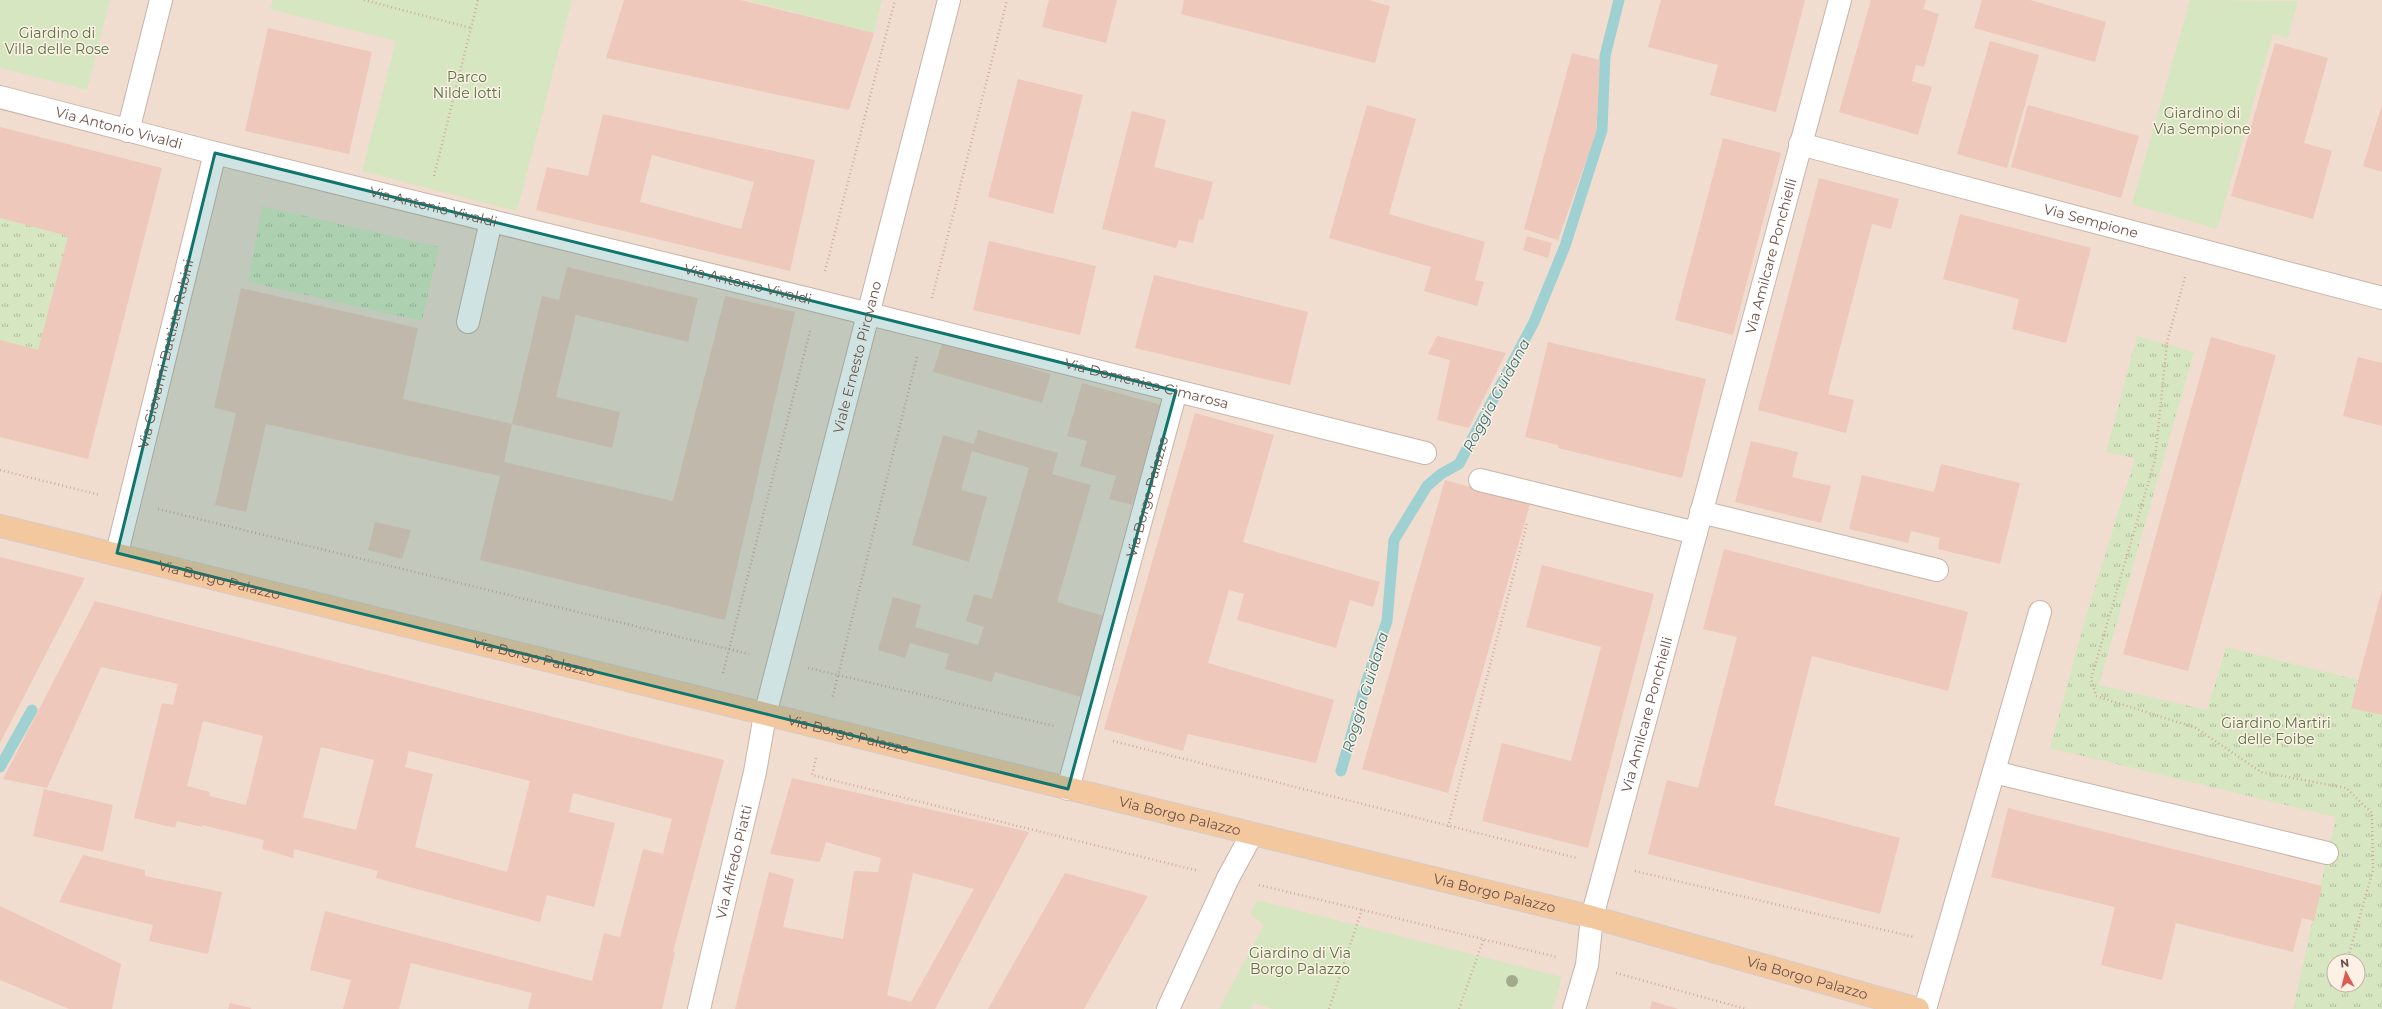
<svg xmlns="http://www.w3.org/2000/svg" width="2382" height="1009" font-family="Montserrat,sans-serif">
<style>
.residential{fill:#f1ddd0;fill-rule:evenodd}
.grass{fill:url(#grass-tufts);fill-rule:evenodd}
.garden{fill:#d5e6c1}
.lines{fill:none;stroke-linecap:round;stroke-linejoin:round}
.stream{stroke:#9fd1d2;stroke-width:11}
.building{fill:#edc8bb;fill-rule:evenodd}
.minor-casing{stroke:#c9b3a9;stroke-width:24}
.major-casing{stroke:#d4cbc9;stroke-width:24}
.path{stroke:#d1ab9f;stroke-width:2.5;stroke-dasharray:1 3;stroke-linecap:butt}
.minor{stroke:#fff;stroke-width:22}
.major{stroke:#f4c89e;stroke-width:22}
.tree{fill:#a1aa8a}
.marked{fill:#0f766e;fill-opacity:0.2;stroke:#0f766e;stroke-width:3;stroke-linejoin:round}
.labels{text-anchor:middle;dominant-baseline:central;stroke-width:3;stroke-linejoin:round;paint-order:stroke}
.park-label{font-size:14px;fill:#587443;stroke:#fdf1e6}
.street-label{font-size:14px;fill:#6f524a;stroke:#fdf1e6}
.water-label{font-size:15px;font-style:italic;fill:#407273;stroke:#fdf1e6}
</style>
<defs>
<pattern id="grass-tufts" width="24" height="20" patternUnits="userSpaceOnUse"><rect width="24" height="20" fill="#d5e6c1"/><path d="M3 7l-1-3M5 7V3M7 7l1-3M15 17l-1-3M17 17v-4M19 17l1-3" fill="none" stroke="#b1bd9f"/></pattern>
</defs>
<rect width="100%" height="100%" fill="#faede1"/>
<!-- residential -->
<path class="residential" d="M0,0H2382V1009H0ZM2334,961H2358V985H2334Z"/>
<!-- grass -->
<path class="grass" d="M262,206L439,247L422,321L248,282Z
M0,218L68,236L38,350L0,340Z
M2137,336L2194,352L2099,685L2207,710L2226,647L2358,680L2351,707L2382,715V1009H2293L2336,817L2050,748L2086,616L2135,458L2106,452ZM2334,961H2358V985H2334Z"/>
<!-- garden -->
<path class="garden" d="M0,0H110L87,90L0,68Z
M273,0H572L517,211L362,171L396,41L270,9Z
M747,0H882L874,33Z
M2190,0L2298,1L2288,38L2273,34L2217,229L2132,204Z
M1257,900L1562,977L1553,1009H1273L1253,1003L1251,1009H1219L1264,925L1250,914Z"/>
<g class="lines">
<!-- stream -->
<path class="stream" d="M0,767L32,710
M1341,771L1367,680L1387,621L1394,540L1427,486L1441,474L1459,464L1534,322L1565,246L1602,130L1605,56L1619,0"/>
</g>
<!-- building -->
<path class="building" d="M624,0H741L874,33L849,110L606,58Z
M1049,0H1117L1106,43L1042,27Z
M1184,0H1368L1390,6L1375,63L1181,14Z
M1661,0H1805L1776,112L1710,95L1718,65L1648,47Z
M1871,0H1926L1923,9L1939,14L1924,67L1916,65L1912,81L1932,87L1918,135L1839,112Z
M1982,0H2030L2106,22L2095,62L1974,28Z
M268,28L372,52L349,154L245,131Z
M1990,41L2039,55L2007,168L1957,154Z
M2275,43L2328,58L2304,143L2332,151L2313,219L2231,196Z
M1572,53L1600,60L1597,120L1595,136L1558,240L1524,229Z
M1018,79L1083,95L1053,214L988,197Z
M1367,105L1416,119L1389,214L1485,242L1475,280L1484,282L1477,306L1424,291L1431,267L1329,238Z
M2028,105L2139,136L2121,198L2011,167Z
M2382,105V172L2363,166Z
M1132,111L1166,120L1154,167L1213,182L1203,220L1199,219L1193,243L1179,240L1176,248L1102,229Z
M603,114L815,160L790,271L536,210L547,167L588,176ZM652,155L754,182L741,229L640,202Z
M0,127L162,168L88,459L0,437V340L38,350L68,236L0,218Z
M1723,138L1781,153L1733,335L1675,320Z
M1819,178L1899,199L1891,229L1872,224L1828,394L1854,400L1846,433L1758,410Z
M1960,214L2091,248L2066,343L2012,329L2019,299L1943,279Z
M1527,236L1552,243L1548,258L1523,250Z
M989,241L1096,266L1080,335L973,310Z
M567,267L698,298L688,342L576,315L556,397L620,412L612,448L512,424L542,296L559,300Z
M1154,275L1308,312L1290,385L1135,348Z
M241,288L418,328L403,399L512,424L504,462L673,501L725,296L795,312L725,620L480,560L500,476L266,424L246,512L215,505L236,413L214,408Z
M1437,336L1506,353L1469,428L1437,420L1450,360L1428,354Z
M2211,337L2276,355L2188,671L2123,654Z
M1548,342L1706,379L1682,478L1558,448V445L1525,437Z
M942,343L1051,374L1042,403L933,372Z
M2358,357L2382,363V426L2343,416Z
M1082,383L1161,405L1132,505L1109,499L1116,476L1080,466L1087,441L1067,436Z
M1195,413L1274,435L1243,542L1380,582L1373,607L1350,600L1336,648L1237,620L1244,594L1229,590L1208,663L1334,700L1316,763L1188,734L1183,751L1104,729Z
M978,430L1058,453L1052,474L1091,485L1057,602L1104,616L1081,697L995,672L992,682L945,669L949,654L910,643L905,658L878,650L893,597L921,605L915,627L978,645L984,627L966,621L974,594L992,599L1029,468L972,451L961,490L987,497L969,562L912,545L943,435L974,444Z
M1751,441L1798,452L1792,477L1831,486L1821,523L1735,502Z
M1941,464L2020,483L2000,564L1938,549L1940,538L1911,531L1908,543L1849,529L1862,475L1934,492Z
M1445,480L1530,504L1448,793L1362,769Z
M375,522L411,530L402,559L368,550Z
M1724,549L1968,612L1948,691L1812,656L1774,805L1900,838L1880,914L1648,854L1667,780L1698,788L1737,637L1703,629Z
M0,557L85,578L0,743Z
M1542,565L1654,594L1588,848L1482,821L1502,743L1571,761L1601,647L1526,627Z
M2382,590V715L2351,708Z
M95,601L724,760L673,952H675L662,1009H528L532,993L411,963L399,1009H343L351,980L310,970L325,911L592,981L604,933L620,937L643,849L663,854L672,819L573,793L569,812L615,823L594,907L547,895L540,922L376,878L378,871L294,849L293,858L262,849L264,840L202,825V827L177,821L175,828L134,818L162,703L173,705L178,684L101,667L47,788L3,779ZM203,721L263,736L246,805L209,796L210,792L187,786ZM321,747L374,760L356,830L303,817ZM409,751L530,781L507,872L415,847L433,774L405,767Z
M792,778L1029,832L935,1009H735L769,872L794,879L783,927L843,939L854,871L878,872L881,858L826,842L820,862L770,854ZM913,873L974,889L911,1002L887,995Z
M44,789L113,805L103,852L33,836Z
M2008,808L2322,886L2314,921L2302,918L2293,952L2176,923L2162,980L2101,965L2115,907L1991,877Z
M83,855L145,870V876L222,892L208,954L149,941L153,925L59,902Z
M1065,873L1148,896L1084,1009H988Z
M0,906L121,964L112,1009H69L0,980Z
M1652,1001L1678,1009H1650Z
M230,1003L251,1008V1009H228Z"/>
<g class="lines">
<defs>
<g id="minor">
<path id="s1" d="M0,97L215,153L817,301L1425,453"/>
<path d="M128,131L161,0"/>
<path id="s2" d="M1800,144L2382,298"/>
<path d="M468,322L491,221"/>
<path d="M1480,480L1696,533"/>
<path d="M1701,512L1937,570"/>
<path id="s3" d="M117,553L215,153"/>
<path d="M1994,772L2327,853"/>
<path id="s4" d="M1068,789L1176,391"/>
<path id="s5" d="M699,1009L755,772L765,715L949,0"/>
<path d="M1168,1009L1228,878L1252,834"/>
<path id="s6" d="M1574,1009L1587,965L1592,917L1840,0"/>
<path d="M1925,1009L2040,612"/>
</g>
<g id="major">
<path id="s7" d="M0,526L1592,917L1918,1009"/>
</g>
</defs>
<!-- minor casing -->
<use href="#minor" class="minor-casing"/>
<!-- major casing -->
<use href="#major" class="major-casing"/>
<!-- path -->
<path class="path" d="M364,0L471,28
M434,176L478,0
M825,271L895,0
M2185,277L2167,342L2155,460L2091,679L2096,696L2196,728L2261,772L2346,788L2372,813L2373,870L2347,961
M932,298L1007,0
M917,357L838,675L1054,726
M0,470L100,495
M158,509L749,654
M808,668L838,675L832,699
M723,673L810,331
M1113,741L1577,858
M816,758L812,775L1199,871
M1448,827L1527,523
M1635,871L1914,937
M1259,885L1557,957
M1616,973L1746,1009
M2339,990L2340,985
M1329,1009L1362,909
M1459,1009L1484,938"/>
<!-- minor -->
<use href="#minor" class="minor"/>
<!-- major -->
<use href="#major" class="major"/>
</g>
<!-- trees -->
<circle class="tree" cx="1512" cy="981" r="6"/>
<!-- marked area -->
<path class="marked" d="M215,153L1176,391L1068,789L117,553Z"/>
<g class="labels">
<!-- park labels -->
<g class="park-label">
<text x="57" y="33">Giardino di<tspan x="57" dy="16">Villa delle Rose</tspan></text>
<text x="467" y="77">Parco<tspan x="467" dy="16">Nilde Iotti</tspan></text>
<text x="2202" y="113">Giardino di<tspan x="2202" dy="16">Via Sempione</tspan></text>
<text x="2276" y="723">Giardino Martiri<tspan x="2276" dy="16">delle Foibe</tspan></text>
<text x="1300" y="953">Giardino di Via<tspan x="1300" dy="16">Borgo Palazzo</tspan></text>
</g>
<!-- street labels -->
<g class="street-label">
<text stroke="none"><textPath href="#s1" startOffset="123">Via Antonio Vivaldi</textPath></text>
<text stroke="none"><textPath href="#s1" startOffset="447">Via Antonio Vivaldi</textPath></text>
<text stroke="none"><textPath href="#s2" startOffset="301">Via Sempione</textPath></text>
<text stroke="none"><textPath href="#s6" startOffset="779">Via Amilcare Ponchielli</textPath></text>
<text stroke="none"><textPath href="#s1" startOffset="771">Via Antonio Vivaldi</textPath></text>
<text stroke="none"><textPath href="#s3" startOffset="205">Via Giovanni Battista Rubini</textPath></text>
<text stroke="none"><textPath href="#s5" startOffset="671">Viale Ernesto Pirovano</textPath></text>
<text stroke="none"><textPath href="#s1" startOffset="1182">Via Domenico Cimarosa</textPath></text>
<text stroke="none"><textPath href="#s4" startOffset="303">Via Borgo Palazzo</textPath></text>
<text stroke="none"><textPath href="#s7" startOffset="226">Via Borgo Palazzo</textPath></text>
<text stroke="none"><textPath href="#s7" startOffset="550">Via Borgo Palazzo</textPath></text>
<text stroke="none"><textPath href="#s6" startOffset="304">Via Amilcare Ponchielli</textPath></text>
<text stroke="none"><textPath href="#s7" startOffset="874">Via Borgo Palazzo</textPath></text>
<text stroke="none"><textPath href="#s7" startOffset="1215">Via Borgo Palazzo</textPath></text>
<text stroke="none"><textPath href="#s5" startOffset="151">Via Alfredo Piatti</textPath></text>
<text stroke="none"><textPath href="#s7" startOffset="1539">Via Borgo Palazzo</textPath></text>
<text stroke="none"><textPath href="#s7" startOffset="1863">Via Borgo Palazzo</textPath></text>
</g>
<!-- water labels -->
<g class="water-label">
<text transform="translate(1496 395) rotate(-62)">Roggia Guidana</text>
<text transform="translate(1365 692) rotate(-73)">Roggia Guidana</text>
</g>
</g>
<!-- north arrow -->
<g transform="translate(2346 973) rotate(353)"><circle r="19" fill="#fdf1e6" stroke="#c4b1a8"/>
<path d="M0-3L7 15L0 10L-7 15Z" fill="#db5b4f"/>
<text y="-6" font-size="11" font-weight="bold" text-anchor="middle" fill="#6f524a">N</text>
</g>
</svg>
